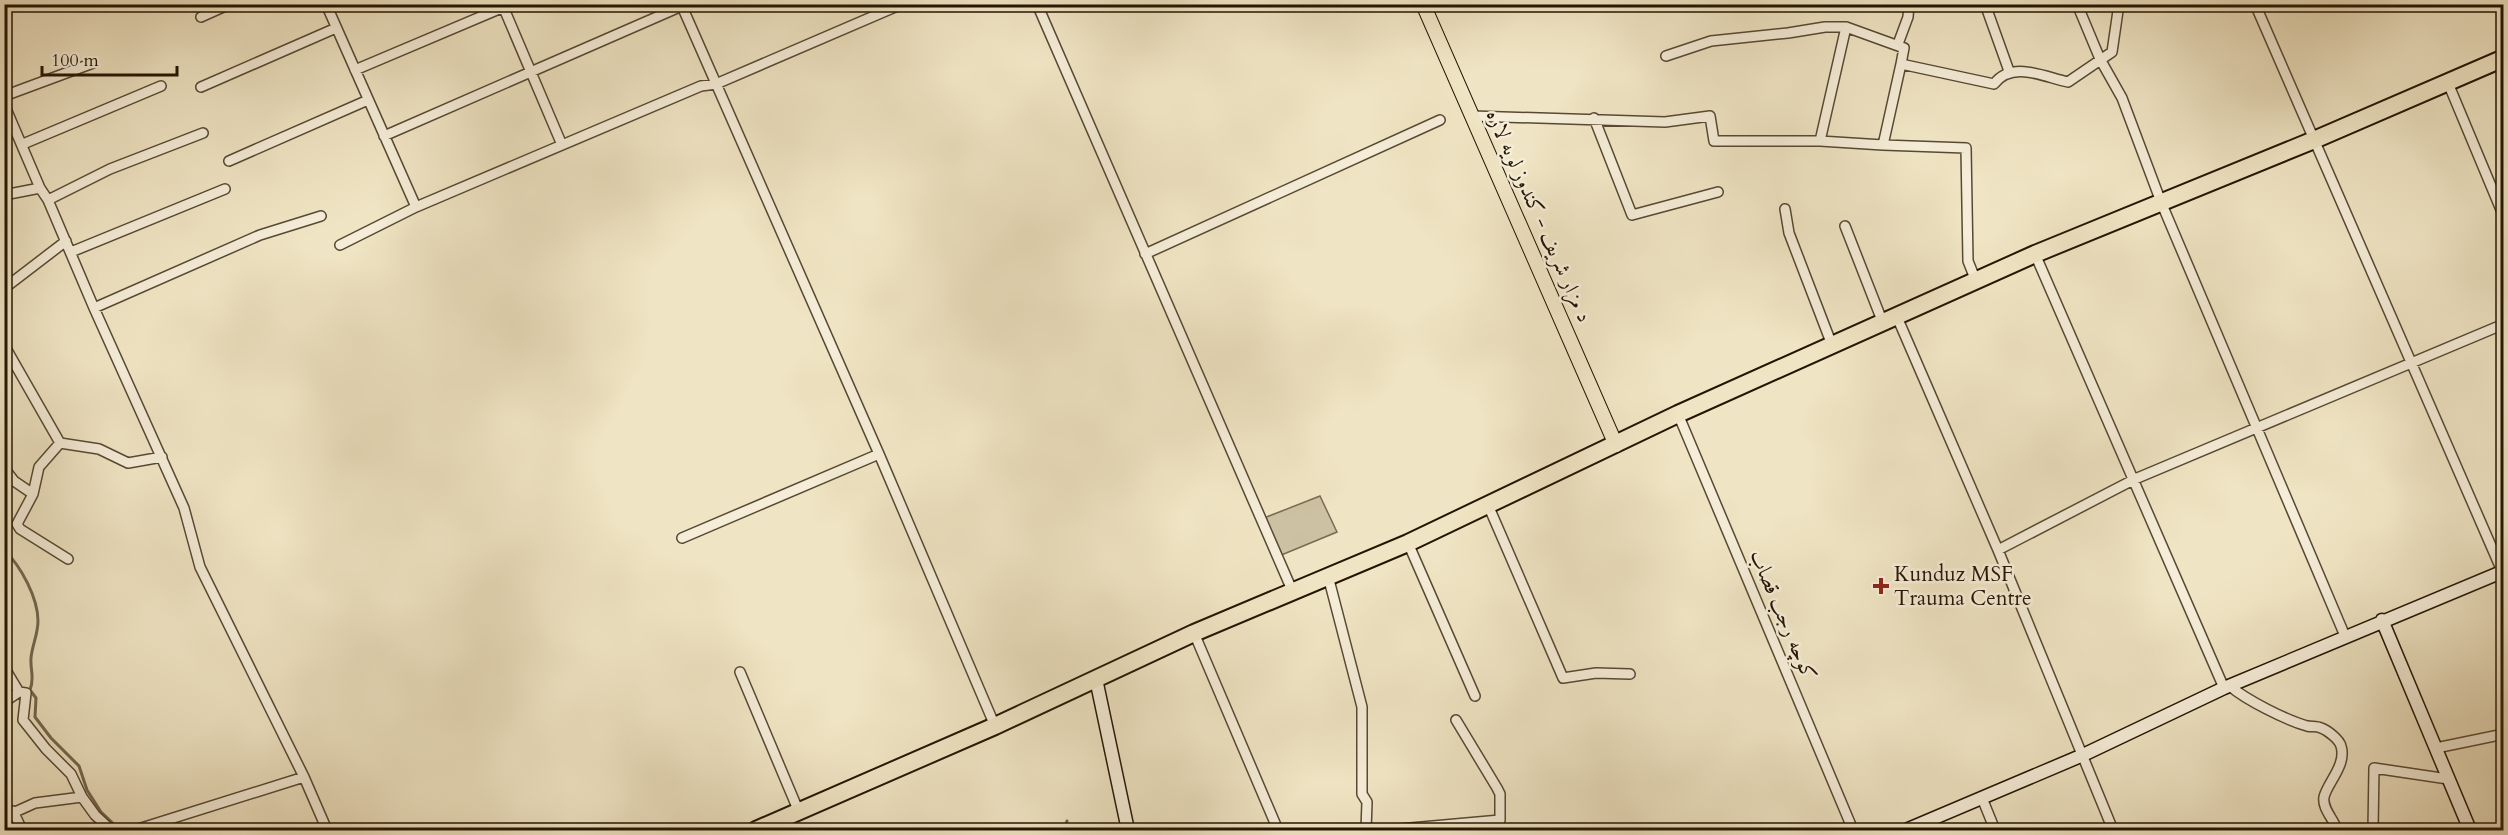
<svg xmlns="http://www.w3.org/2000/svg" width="2508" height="835" font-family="Cardo,Amiri,serif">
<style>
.green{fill:#ccc1a2;stroke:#786b52;stroke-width:1.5}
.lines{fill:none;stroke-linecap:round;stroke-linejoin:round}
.stream{stroke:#74674f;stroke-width:3}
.street-casing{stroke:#574933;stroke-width:12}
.secondary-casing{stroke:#241503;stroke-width:15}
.primary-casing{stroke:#241503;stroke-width:16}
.highway-casing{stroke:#241503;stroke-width:20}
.street{stroke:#f5edd8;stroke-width:9}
.secondary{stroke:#f5edd8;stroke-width:12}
.primary{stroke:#efe4c3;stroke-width:14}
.highway{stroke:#efe4c3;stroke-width:16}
.poi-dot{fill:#8f2418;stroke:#f5edd8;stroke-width:2}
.labels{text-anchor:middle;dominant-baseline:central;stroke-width:5;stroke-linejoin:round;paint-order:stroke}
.street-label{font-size:21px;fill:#241503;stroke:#f5edd8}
.poi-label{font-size:21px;fill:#241503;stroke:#f5edd8;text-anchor:start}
</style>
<rect width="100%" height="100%" fill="#efe4c3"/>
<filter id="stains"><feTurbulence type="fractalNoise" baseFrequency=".00333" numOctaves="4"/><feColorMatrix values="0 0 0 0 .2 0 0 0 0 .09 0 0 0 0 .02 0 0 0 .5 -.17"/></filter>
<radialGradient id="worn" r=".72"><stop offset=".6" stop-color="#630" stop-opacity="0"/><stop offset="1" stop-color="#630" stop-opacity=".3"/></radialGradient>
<!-- green -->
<path class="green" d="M1320,496L1337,532L1279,556L1264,518Z"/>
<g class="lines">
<!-- stream -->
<path class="stream" d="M4,550C21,566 38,598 38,621C38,634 32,646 31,658C30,670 35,678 30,690L36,698L35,717L51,738L79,766L87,790L101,812L120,830
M1064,830L1067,821"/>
<defs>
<path id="street" d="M326,4L416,207
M502,4L562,145
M681,4L879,454L995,726
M1037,4L1292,590
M1985,4L2009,71
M2077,4L2100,59L2122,98L2161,202L2345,636
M2255,4L2502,571
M2499,4L2504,16
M201,17L230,4
M1898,44L1908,17L1909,4
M1666,56L1711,41L1788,33L1825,27H1846L1904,48L1901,64L1994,84C2012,60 2044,77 2068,82L2112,52L2119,4
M1901,64L1883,145L1966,148L1968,261L1976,281
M355,70L511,4
M2448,83L2504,217
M201,87L336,28
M4,96L93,63
M4,104L40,188L48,200L94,308L184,508L200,567L304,777L327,830
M1472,116L1665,122L1710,116L1714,141H1820L1883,145
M1594,118L1632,215L1718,192
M384,136L682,6
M1820,141L1846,27
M23,144L161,86
M229,161L368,100
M4,195L40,188
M48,200L110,169L203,133
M1785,209L1789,233L1832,345
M1845,226L1883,323
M340,245L416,207L701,86L716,84L902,4
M71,252L225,189
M1145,254L1440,120
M2035,254L2224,688
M6,287L66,241
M94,308L260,235L321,216
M1897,317L1998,550L2113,830
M4,345L60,443
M1678,414L1853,830
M4,468L14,481L33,494L39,467L60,443L99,449L128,463L162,457
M33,494L17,524L20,529L68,559
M1488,505L1563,678L1596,673L1630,674
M682,538L879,454
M1408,543L1475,696
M1998,550L2135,479L2504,324
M1328,576L1362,707V794L1367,802L1366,830
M1194,633L1278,830
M4,667L19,692
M740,672L799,812
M2230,686C2246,700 2286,720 2307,726C2312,727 2317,726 2321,728C2327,730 2339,739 2341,746C2347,765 2327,783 2324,797C2322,809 2334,819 2337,830
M4,702L19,692L26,693L23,720L46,749L71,774L82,797L95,815L111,830
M2436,748L2504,734
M1982,798L1995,830
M13,811L22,830
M4,817L35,803L82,797
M135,830L304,777
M1388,830L1500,820V794L1497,788L1456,720
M1930,830L1932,821
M2373,830L2374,768L2448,779"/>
<path id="secondary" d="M2382,620L2470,830
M1096,679L1128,830
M1906,830L2083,755L2224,688L2504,571"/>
<path id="primary" d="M1423,4L1616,445"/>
<path id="highway" d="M756,830L995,726L1194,633L1408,543L1678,414L2035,254L2314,140L2504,58"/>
</defs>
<!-- street casing -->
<use href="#street" class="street-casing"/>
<!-- secondary casing -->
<use href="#secondary" class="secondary-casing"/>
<!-- primary casing -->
<use href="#primary" class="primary-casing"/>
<!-- highway casing -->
<use href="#highway" class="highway-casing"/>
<!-- street -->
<use href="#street" class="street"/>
<!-- secondary -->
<use href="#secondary" class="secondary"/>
<!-- primary -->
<use href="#primary" class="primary"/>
<!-- highway -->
<use href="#highway" class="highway"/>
</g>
<!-- markers -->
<path class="poi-dot" d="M1878 577h6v6h6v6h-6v6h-6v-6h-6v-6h6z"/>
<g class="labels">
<!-- street labels -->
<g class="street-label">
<text transform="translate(1539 216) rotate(66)">د مزار شریف - کندوز لویه لاره</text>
<text transform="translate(1783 615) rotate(67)">کوچه رجب قصاب</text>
</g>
<!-- poi labels -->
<g class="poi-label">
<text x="1894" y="574">Kunduz MSF<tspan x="1894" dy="24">Trauma Centre</tspan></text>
</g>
</g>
<!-- margin -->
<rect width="2508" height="835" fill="none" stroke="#efe4c3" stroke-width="24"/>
<rect x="6" y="6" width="2496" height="823" fill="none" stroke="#241503" stroke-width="3"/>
<rect x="12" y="12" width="2484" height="811" fill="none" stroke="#241503" stroke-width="1.5"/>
<!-- scale -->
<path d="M42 66v9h135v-9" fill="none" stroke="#241503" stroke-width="3"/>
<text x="51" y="66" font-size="18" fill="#241503" stroke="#f5edd8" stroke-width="4.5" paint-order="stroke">100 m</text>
<rect width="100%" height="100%" filter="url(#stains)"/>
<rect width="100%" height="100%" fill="url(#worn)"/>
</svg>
